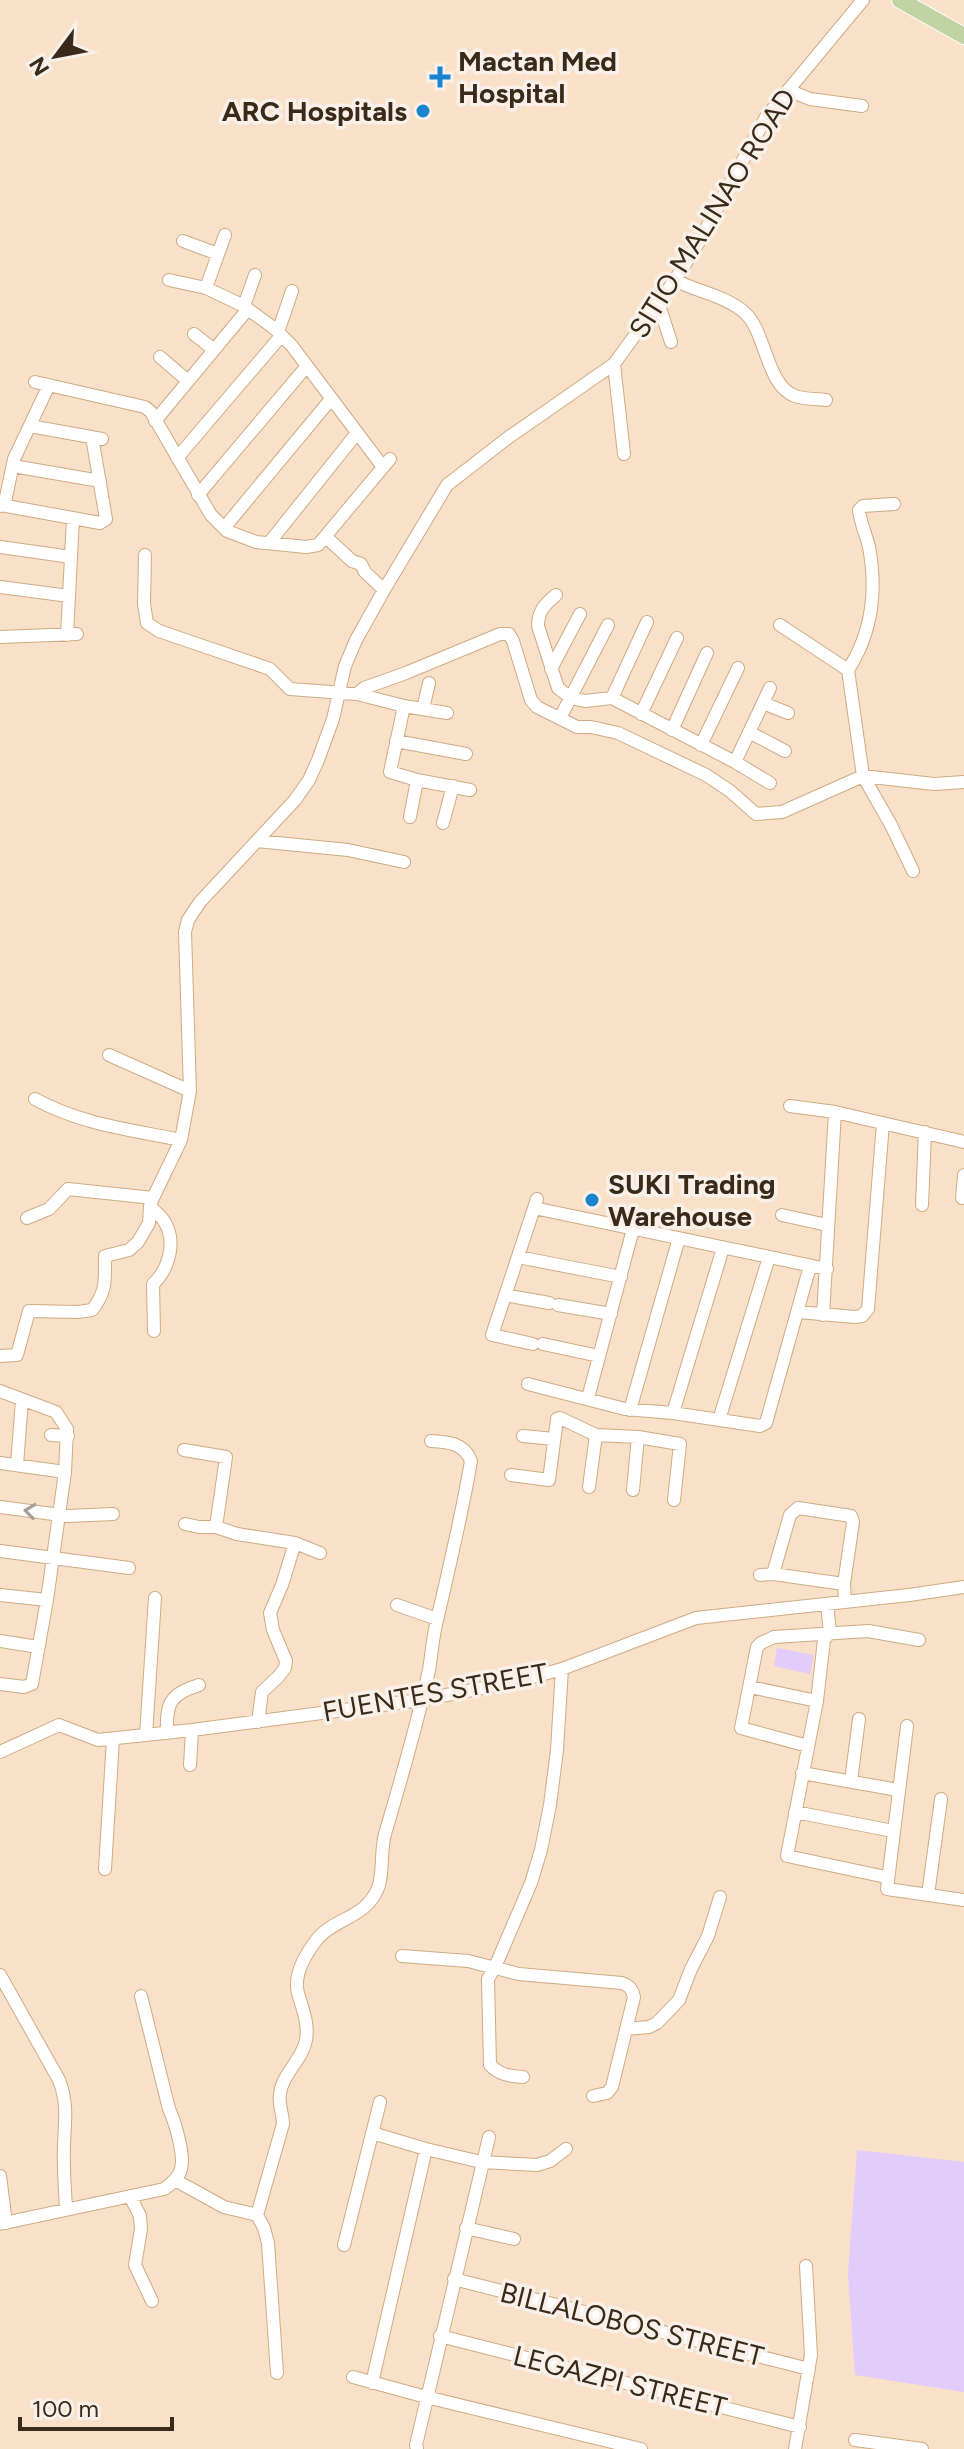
<svg xmlns="http://www.w3.org/2000/svg" width="964" height="2449" font-family="Figtree,sans-serif">
<style>
.green{fill:#e2ccfb}
.lines{fill:none;stroke-linecap:round;stroke-linejoin:round}
.minor-casing{stroke:#d0aa83;stroke-width:14}
.major-casing{stroke:#fff;stroke-width:18}
.minor{stroke:#fff;stroke-width:12}
.major{stroke:#c1d3a3;stroke-width:16}
.oneway{stroke:#a69f98}
.poi-dot{fill:#1a85cf;stroke:#f9f1e9;stroke-width:3}
.labels{text-anchor:middle;dominant-baseline:central;stroke-width:7;stroke-linejoin:round;paint-order:stroke}
.poi-label{font-size:28px;font-weight:bold;fill:#392a1a;stroke:#f9f1e9;text-anchor:start}
.street-label{font-size:28px;fill:#392a1a;stroke:#f9f1e9}
</style>
<rect width="100%" height="100%" fill="#f9e0c9"/>
<!-- green -->
<path class="green" d="M777,1648L814,1655L810,1674L774,1666Z
M857,2150L964,2162V2392L855,2375L848,2273Z"/>
<g class="lines">
<defs>
<path id="minor" d="M788,90L810,99L862,106
M183,241L218,254
M169,280L206,288L242,305L274,328L292,346L383,467
M675,280C697,292 724,295 744,312C766,330 766,386 795,396C804,399 816,399 826,400
M206,288L225,235
M659,305L671,342
M244,306L255,275
M278,332L292,291
M194,334L214,350
M160,357L188,381
M614,364L624,454
M35,382L145,407L151,412L211,515L227,531L256,542L306,547L318,545L390,459
M155,421L248,309
M30,426L102,439
M177,458L281,336
M13,466L100,481
M198,495L306,367
M894,504L863,506L859,510C860,522 866,534 869,547C877,590 872,633 848,670L863,776L891,825L913,871
M1,505L100,523L106,519L92,437
M0,506L5,502L14,459L49,385
M224,528L331,399
M326,537L352,561L361,564L365,572L384,590
M269,543L357,433
M0,547L71,557
M145,555L144,604L147,623L159,631L270,669L290,689L357,694L404,706L447,713
M0,587L69,596
M556,595C545,604 538,611 538,626L558,688L571,698L585,701L612,698L735,762L770,783
M780,625L848,670
M67,635L73,518
M0,637L77,634
M551,669L580,614
M357,694L364,688L406,673L500,634H509L513,641L531,700L537,707L577,727H591L618,733L706,775L730,791L756,814L782,812L863,776L934,784L964,782
M612,698L647,622
M763,703L788,713
M404,706L390,772L417,780L470,790
M423,709L429,683
M641,714L677,638
M560,718L608,625
M672,730L707,653
M749,732L785,751
M396,741L466,754
M701,745L738,668
M735,762L770,688
M410,817L417,780
M443,823L453,786
M257,841L348,850L404,862
M109,1055L190,1091
M35,1099C80,1124 132,1130 181,1140
M790,1106L835,1112L964,1142
M962,1198L964,1175
M922,1205L925,1132
M150,1206C154,1211 161,1216 164,1221C177,1241 169,1269 153,1284L154,1331
M534,1208L827,1269
M782,1215L827,1225
M27,1218L49,1209L68,1189L153,1198
M518,1257L621,1277
M505,1295L549,1303
M558,1305L611,1314
M798,1312L855,1317L862,1316L868,1309L883,1123
M823,1315L835,1112
M533,1344L492,1335L537,1199
M543,1344L599,1356
M0,1356L17,1355L29,1311L78,1312L92,1310C107,1291 105,1280 105,1256L129,1250L138,1242L149,1223L150,1206L153,1198L181,1140L190,1091L185,932L188,920L200,902L295,800L309,780L318,760L333,719L345,666L356,640L384,590L447,485L509,437L614,364L675,280L700,240L766,117L863,0
M528,1384L625,1409L673,1413L760,1426L766,1423L810,1266
M0,1391L56,1412L67,1429L65,1472L47,1600L32,1684L24,1687L0,1684
M588,1398L633,1229
M630,1410L679,1238
M673,1413L723,1248
M719,1420L769,1257
M51,1435L68,1436
M523,1436L554,1439
M184,1450L226,1457L216,1527
M0,1463L65,1472
M17,1465L22,1400
M511,1475L549,1480L557,1419L560,1418L596,1435L638,1437L680,1444L674,1500
M589,1487L596,1435
M633,1490L638,1437
M0,1507L68,1516L113,1514
M185,1524L199,1527H216L237,1534L295,1543L320,1553
M0,1551L129,1568
M773,1574L790,1515L798,1508L851,1516L853,1522L844,1584L845,1602
M760,1575L773,1574L844,1584
M0,1595L47,1600
M827,1604L830,1632L824,1640L817,1701L787,1856L886,1877
M397,1605L437,1619
M0,1641L38,1647
M750,1687L817,1701
M258,1722L262,1692L278,1677L285,1668L286,1661L273,1630L270,1613L282,1585L295,1543
M907,1726L887,1889L964,1900
M167,1733C166,1703 170,1694 199,1685
M146,1735L155,1598
M808,1746L741,1728L757,1647L761,1643L774,1637L868,1631L919,1640
M0,1752L59,1725L98,1740L192,1730L420,1700L515,1682L562,1669L696,1618L909,1595L964,1587
M190,1765L192,1730
M802,1773L898,1790
M851,1781L859,1719
M795,1812L893,1831
M105,1869L113,1739
M928,1895L941,1799
M402,1956L468,1961L519,1974L622,1983C630,1986 632,1989 634,1997L612,2087L607,2093L593,2096
M0,1975L59,2080C68,2103 65,2120 64,2144C63,2166 65,2188 66,2209
M626,2029L649,2027L657,2023L679,2000L691,1969L708,1936L720,1897
M523,2077C509,2076 500,2075 490,2065L488,1979L495,1967L531,1883L541,1850L550,1805L557,1750L562,1669
M372,2133L426,2149L481,2162L537,2165L550,2161L566,2149
M0,2176L6,2223
M175,2180L224,2207L257,2215L264,2228L268,2243L277,2373
M130,2196L140,2216L141,2229L135,2265L152,2301
M257,2215L283,2124C283,2114 278,2103 280,2094C282,2074 303,2059 306,2040C309,2023 302,2008 298,1993C293,1974 307,1952 318,1938C335,1918 366,1918 378,1888C384,1873 380,1851 385,1834C401,1780 417,1725 429,1670C432,1652 433,1633 438,1616C450,1564 462,1514 471,1461C464,1443 449,1442 431,1441
M0,2224L164,2189C171,2184 179,2178 181,2169C185,2155 175,2122 169,2109L141,1996
M466,2228L514,2239
M344,2245L380,2102
M454,2279L809,2369
M440,2336L800,2427
M353,2377L426,2397L641,2449
M372,2383L426,2149
M855,2440L922,2449
M417,2449L416,2445L489,2137
M795,2449L811,2355L806,2266"/>
<path id="major" d="M900,0L964,36"/>
</defs>
<!-- minor casing -->
<use href="#minor" class="minor-casing"/>
<!-- major casing -->
<use href="#major" class="major-casing"/>
<!-- minor -->
<use href="#minor" class="minor"/>
<!-- major -->
<use href="#major" class="major"/>
</g>
<!-- one-way arrows -->
<defs><path id="oneway-chevron" d="M-2-3.5L2.5 0L-2 3.5" fill="none" stroke-width="1.6" stroke-linecap="round" stroke-linejoin="round" transform="scale(2)"/></defs>
<use class="oneway" href="#oneway-chevron" transform="translate(30 1511) rotate(-173)"/>
<!-- markers -->
<g class="poi-dot">
<path d="M436 65h8v8h8v8h-8v8h-8v-8h-8v-8h8z"/>
<circle cx="423" cy="111" r="8"/>
<circle cx="592" cy="1200" r="8"/>
</g>
<g class="labels">
<!-- poi labels -->
<g class="poi-label">
<text x="458" y="61">Mactan Med<tspan x="458" dy="32">Hospital</tspan></text>
<text x="407" y="111" text-anchor="end">ARC Hospitals</text>
<text x="608" y="1184">SUKI Trading<tspan x="608" dy="32">Warehouse</tspan></text>
</g>
<!-- street labels -->
<g class="street-label">
<text transform="translate(712 213) rotate(-58)">SITIO MALINAO ROAD</text>
<text transform="translate(435 1692) rotate(-10)">FUENTES STREET</text>
<text transform="translate(632 2324) rotate(14)">BILLALOBOS STREET</text>
<text transform="translate(620 2381) rotate(14)">LEGAZPI STREET</text>
</g>
</g>
<!-- north arrow -->
<g transform="translate(56 56) rotate(238)" stroke="#f9f1e9" stroke-width="6" paint-order="stroke">
<path d="M0-6L14 30L0 20L-14 30Z" fill="#392a1a"/>
<text y="-12" font-size="22" font-weight="bold" text-anchor="middle" fill="#392a1a">N</text>
</g>
<!-- scale -->
<path d="M20 2417v12h152v-12" fill="none" stroke="#392a1a" stroke-width="4"/>
<text x="32" y="2417" font-size="24" fill="#392a1a" stroke="#f9f1e9" stroke-width="6" paint-order="stroke">100 m</text>
</svg>
